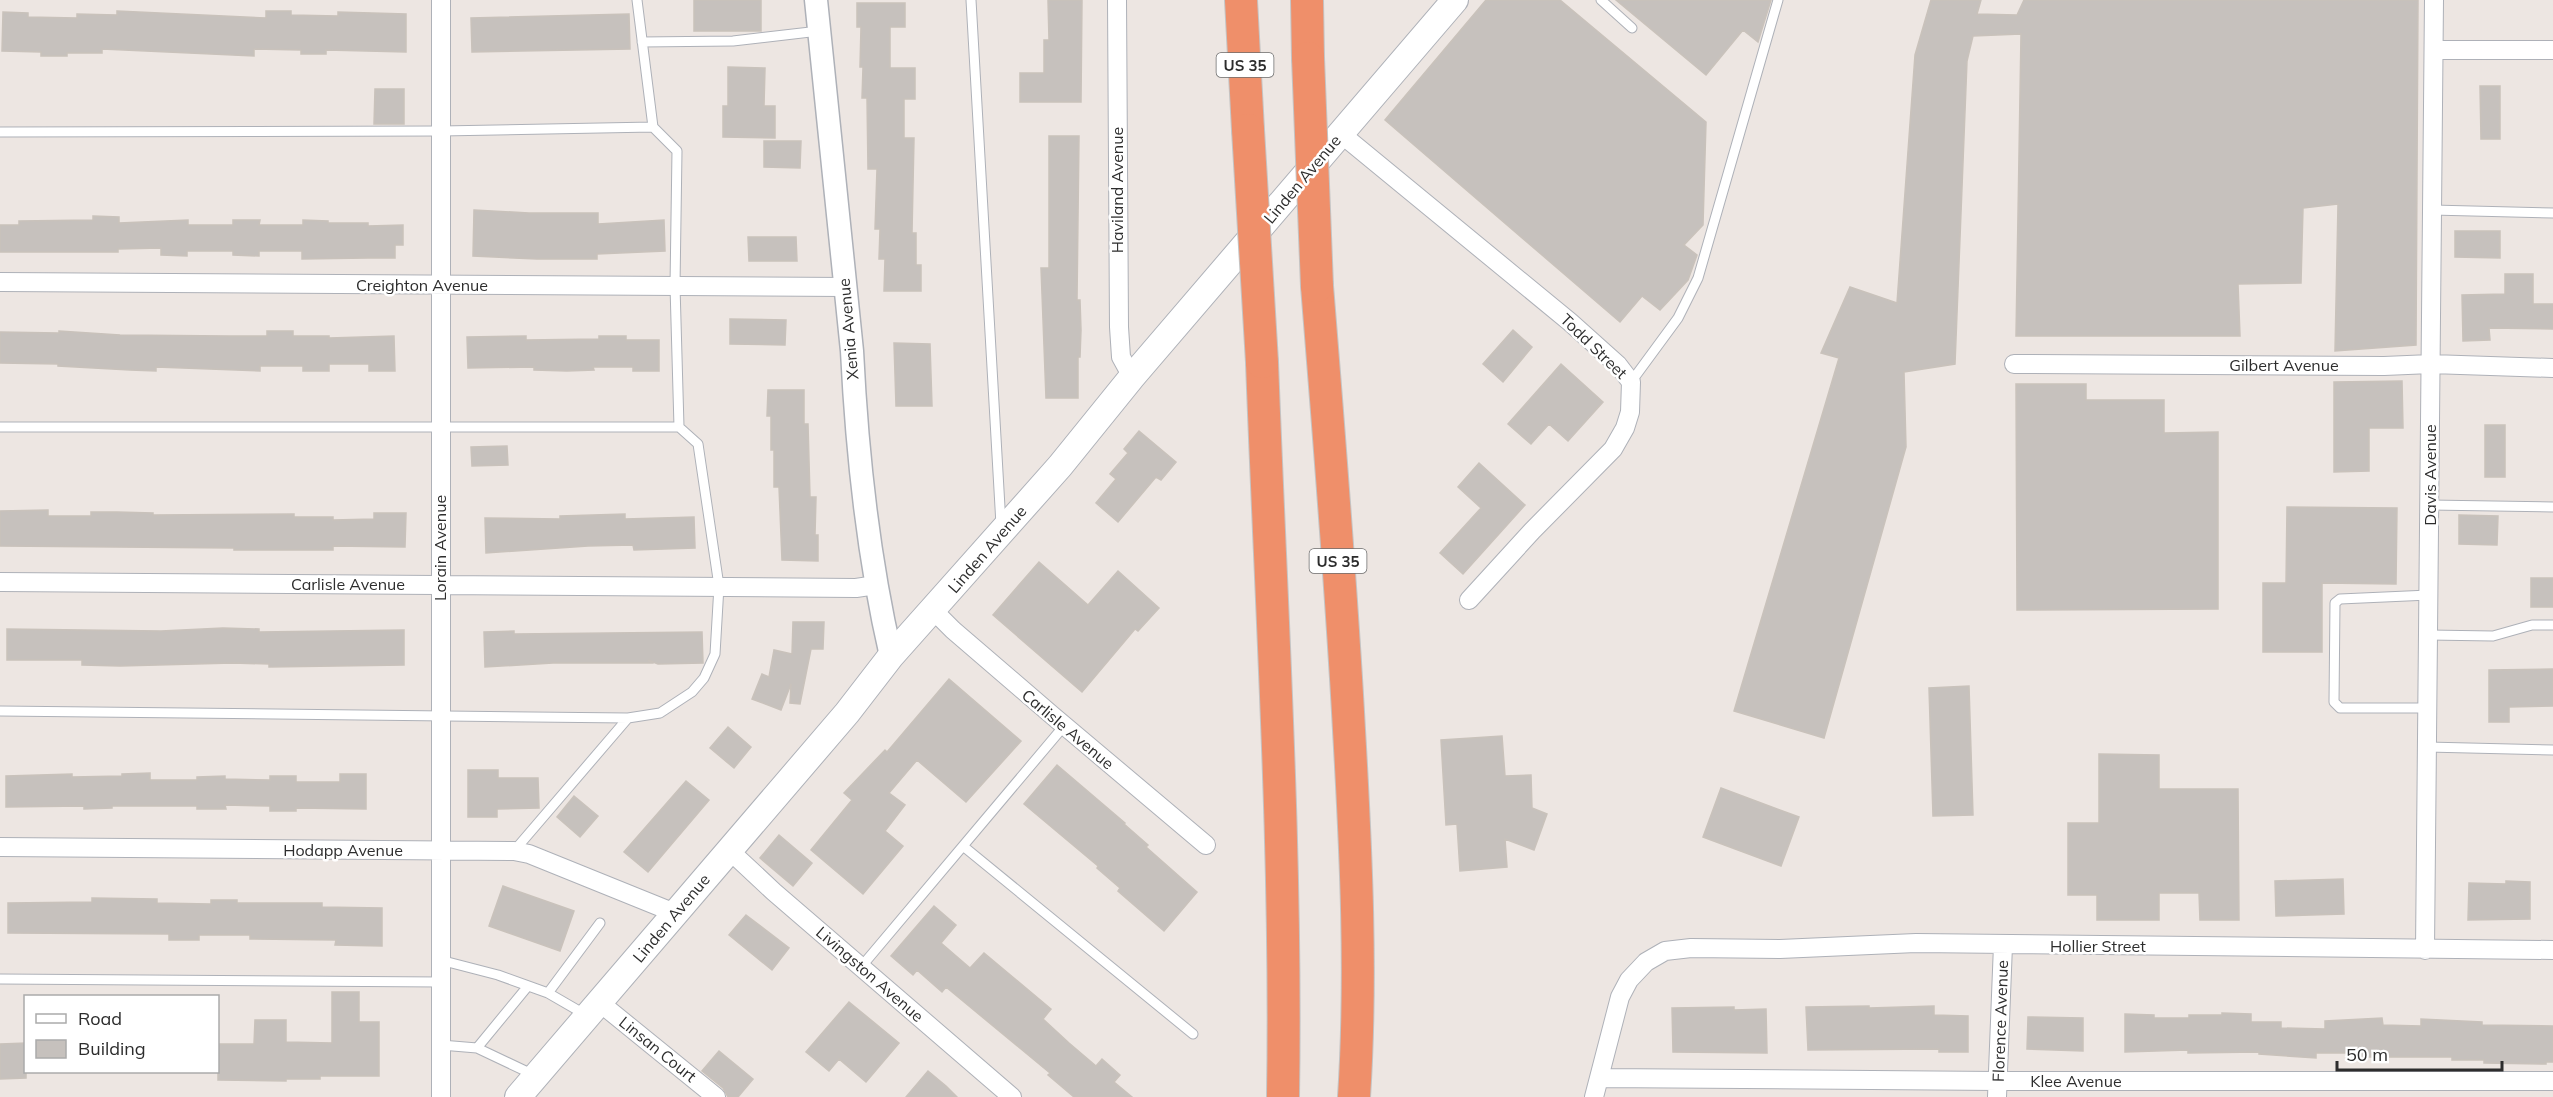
<svg xmlns="http://www.w3.org/2000/svg" width="2553" height="1097" font-family="Mulish,sans-serif">
<style>
.building{fill:#c6c1bd;stroke:#c9c2bb;stroke-width:1.5}
.lines{fill:none;stroke-linecap:round;stroke-linejoin:round}
.service-casing{stroke:#aeb1b8;stroke-width:11}
.minor-casing{stroke:#aeb1b8;stroke-width:20}
.tertiary-casing{stroke:#aeb1b8;stroke-width:25}
.secondary-casing{stroke:#aeb1b8;stroke-width:28}
.motorway-casing{stroke:#c4c4c4;stroke-width:34}
.service{stroke:#fff;stroke-width:9}
.minor{stroke:#fff;stroke-width:18}
.tertiary{stroke:#fff;stroke-width:22}
.secondary{stroke:#fff;stroke-width:26}
.motorway{stroke:#ef8f6a;stroke-width:32}
.motorway-bridge-casing{stroke:#c4c4c4;stroke-width:34;stroke-linecap:butt}
.motorway-bridge{stroke:#ef8f6a;stroke-width:32}
.labels{text-anchor:middle;dominant-baseline:central;stroke-width:5;stroke-linejoin:round;paint-order:stroke}
.shield{fill:#fff;stroke:#6c6c6c;stroke-width:1.5}
.shield-label{font-size:15px;font-weight:bold;fill:#2d2d2d}
.street-label{font-size:16px;fill:#2d2d2d;stroke:#fff}
</style>
<rect width="100%" height="100%" fill="#ede6e2"/>
<!-- building -->
<path class="building" d="M694,0H761V31H694Z
M1048,0H1082L1081,102H1020V73H1044V40H1049Z
M1486,0H1560L1706,122L1703,225L1684,245L1697,255L1688,280L1660,310L1642,296L1620,322L1385,120Z
M1616,0H1771L1758,42L1743,30L1706,75Z
M1931,0H1981L1977,14L2017,15L2024,0H2418L2416,345L2335,351L2338,204L2303,208L2301,283L2238,284L2240,336H2016L2021,34L1973,36L1967,61L1955,364L1904,372L1906,447L1824,738L1734,711L1839,358L1821,353L1850,287L1897,303L1915,55Z
M857,3H905V27H890V68H915V99H904V138H914L912,233H916V265H921V291H884L885,259H879L880,229H875L877,169H868L867,98H862L863,67H860L861,27H857Z
M117,11L266,18V11H291V15L338,16V12L406,14V52L326,50V54H301V50L254,49V56L102,49V53H67V56H41V52L2,51L3,12L28,13V17L77,18V14L117,15Z
M629,14L630,49L472,52L471,18Z
M728,67L765,68L764,106H775V138L723,137V106H728Z
M2480,86H2500V139H2481Z
M375,89H404V124H374Z
M1049,136H1079L1077,300H1080L1081,330L1080,357H1078V398H1046L1041,268H1049Z
M764,141H801L800,168L764,167Z
M474,210L529,213H598V224L664,220L665,251L597,254V259H537L473,256Z
M93,216L119,217V223L188,220V225H233V220H260L259,225H303V220L328,221V223H368V226L403,225V245H395V258H368L302,259V251H259V256L233,255V251H187V256L161,255V248L118,249V252H0V225H19V221L93,220Z
M2455,231H2500V258L2455,257Z
M748,237H796L797,261H749Z
M2505,274H2533V304H2553V329L2489,328L2490,340L2463,341L2462,295L2505,294Z
M730,319L786,320L785,345L730,344Z
M1513,330L1532,347L1503,382L1483,364Z
M59,331L120,335L229,336H267V331H293V336H329V338L394,336L395,371H369V364H329V371H303V366H260V371L156,367V371L130,370L58,366V364L0,363V332L59,333Z
M526,336V340L599,339V336H626V340H659V371H633V367H593L594,370L567,371L534,370V367L468,368L467,337Z
M894,343L930,344L932,406H896Z
M1561,364L1603,402L1568,441L1549,424L1531,444L1508,424Z
M2402,381L2403,428H2369V471L2334,472V382Z
M2016,384H2086V400H2164V433L2218,432V609L2017,610Z
M768,390H804V424H808L810,497H816L815,535H818V561L782,560L779,487H774V450H771V416H767Z
M2485,425H2505V477H2485Z
M1139,431L1176,462L1161,480L1156,477L1118,522L1096,503L1116,479L1110,474L1128,453L1124,449Z
M507,446L508,465L472,466L471,447Z
M1479,463L1525,505L1463,574L1440,553L1481,508L1458,487Z
M2287,507L2397,508L2396,584L2322,583V652H2263V583H2286Z
M48,510V516H91V512H117L153,513V515L294,514V517H333V520L374,519V513H406L405,547L333,546V550H234V548L0,546V511Z
M625,514V519L694,517L695,548L634,550L633,545L588,546L486,553L485,518L560,519V516Z
M2459,515L2498,516L2497,545L2459,544Z
M1039,562L1088,605L1118,571L1159,608L1138,631L1135,629L1082,692L993,615Z
M2531,578H2553V607H2531Z
M793,622H824L823,649H811L800,704L790,703L791,684L781,710L752,699L762,674L769,677L774,650L792,654Z
M223,628L259,629V632L404,630V665L269,667V664L233,663L120,666L82,665V660H7V629L161,631Z
M514,631V634L702,632L703,663L658,664L648,660L652,663H553L485,667L484,632Z
M2553,669V706L2509,707V722H2489V670Z
M949,679L1021,741L966,802L917,760L889,793L905,805L885,831L903,846L863,894L811,850L852,800L844,793L885,750L887,752Z
M1969,686L1973,815L1933,816L1929,688Z
M728,727L751,747L734,768L710,748Z
M1502,736L1505,776L1531,775L1532,808L1547,814L1534,850L1505,839L1507,867L1460,871L1457,824L1446,825L1441,740Z
M2099,754L2159,755V789H2238L2239,920H2200L2199,893H2159V920H2097V895H2068V823H2099Z
M1057,765L1125,823L1124,824L1148,845L1146,847L1197,892L1164,931L1118,891L1120,888L1097,868L1098,866L1024,804Z
M468,770H498V778H538L539,808L497,809V817H468Z
M150,773V780H197V777L225,776V779L270,780V776H296V782H340V774H366V809L296,808V811H270V806L225,805L226,809H197V806H112V808L84,809V806L6,807V776L72,774V777L122,776V774Z
M686,781L709,800L648,872L624,852Z
M1721,788L1799,817L1781,866L1703,837Z
M574,796L598,816L580,837L557,817Z
M779,835L812,863L793,886L760,858Z
M2343,879L2344,914L2276,916L2275,881Z
M2506,881L2530,882V919L2468,920L2469,883L2506,884Z
M503,886L574,911L560,951L489,926Z
M92,898L157,899V903L211,904V900H237V903H322V907L382,908V946L335,945L336,940L250,939V935H199V940H169V934L8,933V903L92,902Z
M934,906L956,925L941,943L970,968L984,953L1051,1009L1043,1019L1069,1043L1096,1066L1102,1059L1120,1075L1114,1082L1132,1097H1074L1048,1075L1050,1073L946,987L942,992L917,970L913,975L891,956Z
M746,915L789,948L772,970L729,935Z
M332,992H359V1022H379V1076H320V1079H286V1081L218,1080V1044H254L255,1020H286V1042L332,1043Z
M849,1002L899,1043L866,1082L839,1059L829,1071L806,1052Z
M1869,1006V1008L1934,1006V1015L1968,1016V1052H1939V1049L1808,1050L1806,1007Z
M1734,1007V1010L1766,1009L1767,1053L1673,1052L1672,1008Z
M2222,1013L2251,1014V1022H2281V1028L2325,1029V1021L2382,1018L2383,1025L2421,1026V1019L2482,1022V1025L2553,1026V1062H2546V1064L2484,1063V1060H2452V1057H2355V1053H2316V1058L2259,1054V1052L2188,1053V1050L2125,1052V1014L2154,1015V1018H2189V1015H2222Z
M2028,1017L2083,1018V1051L2027,1049Z
M26,1043V1078L0,1079V1044Z
M719,1051L753,1079L738,1097H728L723,1088L702,1071Z
M928,1071L946,1086L957,1097H906Z"/>
<g class="lines">
<defs>
<path id="service" d="M971,0L1001,525
M1601,0L1632,28
M642,42L733,41L819,31
M0,132L441,131L653,127
M2432,210L2553,213
M1631,382L1678,318L1698,278L1778,0
M0,427H679
M2430,505L2553,507
M2429,635L2493,636L2532,625H2553
M2428,708H2340L2334,702L2335,603L2340,599L2429,595
M0,711L628,718L660,713L692,692L704,678L715,654L719,586L698,444L679,427L675,286L677,151L653,127L637,0
M2427,747L2553,750
M963,846L1193,1034
M514,851L628,718
M440,960L498,975L548,993L586,1015
M861,967L1064,726
M0,979L440,982
M548,993L600,923
M441,1045L477,1048L534,1075
M477,1048L528,986"/>
<path id="minor" d="M1117,0L1119,327L1121,357L1132,377
M2434,50H2553
M1340,133L1570,322L1618,365L1631,382L1630,412L1625,428L1613,449L1532,531L1469,600
M0,282L845,287
M2014,364L2384,366L2431,364L2553,368
M0,582L856,588L876,585
M933,610L953,630L1053,716L1206,845
M0,847L514,851L529,854L675,913
M729,850L774,892L1012,1097
M2425,950L2434,0
M599,1002L716,1097
M1600,1078L1997,1081H2553
M441,1097V0
M1594,1097L1620,997L1629,980L1646,962L1665,951L1691,948L1780,949L1916,943L2553,950
M1997,1097L2003,945"/>
<path id="tertiary" d="M816,0L852,351C857,453 868,557 891,656"/>
<path id="secondary" d="M518,1097L847,713L891,656L1060,466L1132,377L1455,0"/>
<path id="motorway" d="M1241,0L1248,130
M1307,0L1308,58
M1317,286C1329,434 1341,581 1349,730C1356,852 1362,975 1354,1097
M1262,362C1271,607 1287,852 1283,1097"/>
</defs>
<!-- service casing -->
<use href="#service" class="service-casing"/>
<!-- minor casing -->
<use href="#minor" class="minor-casing"/>
<!-- tertiary casing -->
<use href="#tertiary" class="tertiary-casing"/>
<!-- secondary casing -->
<use href="#secondary" class="secondary-casing"/>
<!-- motorway casing -->
<use href="#motorway" class="motorway-casing"/>
<!-- service -->
<use href="#service" class="service"/>
<!-- minor -->
<use href="#minor" class="minor"/>
<!-- tertiary -->
<use href="#tertiary" class="tertiary"/>
<!-- secondary -->
<use href="#secondary" class="secondary"/>
<!-- motorway -->
<use href="#motorway" class="motorway"/>
<defs>
<path id="motorway-bridge" d="M1308,58L1317,286
M1248,130L1262,362"/>
</defs>
<!-- motorway-bridge casing -->
<use href="#motorway-bridge" class="motorway-bridge-casing"/>
<!-- motorway-bridge -->
<use href="#motorway-bridge" class="motorway-bridge"/>
</g>
<g class="labels">
<!-- shield labels -->
<g class="shield">
<rect x="1216.5" y="53" width="57" height="24" rx="4.5"/>
<rect x="1309.5" y="549" width="57" height="24" rx="4.5"/>
</g>
<g class="shield-label">
<text x="1245" y="65">US 35</text>
<text x="1338" y="561">US 35</text>
</g>
<!-- street labels -->
<g class="street-label">
<text transform="translate(1302 179) rotate(-50)">Linden Avenue</text>
<text transform="translate(1117 190) rotate(-90)">Haviland Avenue</text>
<text x="422" y="285">Creighton Avenue</text>
<text transform="translate(848 329) rotate(-95)">Xenia Avenue</text>
<text transform="translate(1594 346) rotate(44)">Todd Street</text>
<text x="2284" y="365">Gilbert Avenue</text>
<text transform="translate(2430 475) rotate(-90)">Davis Avenue</text>
<text transform="translate(440 548) rotate(-90)">Lorain Avenue</text>
<text transform="translate(987 549) rotate(-49)">Linden Avenue</text>
<text x="348" y="584">Carlisle Avenue</text>
<text transform="translate(1068 729) rotate(40)">Carlisle Avenue</text>
<text x="343" y="850">Hodapp Avenue</text>
<text transform="translate(671 918) rotate(-50)">Linden Avenue</text>
<text x="2098" y="946">Hollier Street</text>
<text transform="translate(870 974) rotate(41)">Livingston Avenue</text>
<text transform="translate(2000 1021) rotate(-88)">Florence Avenue</text>
<text transform="translate(658 1049) rotate(39)">Linsan Court</text>
<text x="2076" y="1081">Klee Avenue</text>
</g>
</g>
<!-- legend -->
<rect x="24" y="995" width="195" height="78" fill="#ffffff" stroke="#ababab" stroke-width="1.5"/>
<rect x="36" y="1014" width="30" height="9" fill="#ffffff" stroke="#ababab" stroke-width="1.5"/>
<text x="78" y="1025" font-size="18" fill="#2d2d2d">Road</text>
<rect x="36" y="1040" width="30" height="18" fill="#c6c1bd" stroke="#ababab" stroke-width="1.5"/>
<text x="78" y="1055" font-size="18" fill="#2d2d2d">Building</text>
<!-- scale -->
<path d="M2337 1061v9h165v-9" fill="none" stroke="#2d2d2d" stroke-width="3"/>
<text x="2346" y="1061" font-size="18" fill="#2d2d2d" stroke="#ffffff" stroke-width="4.5" paint-order="stroke">50 m</text>
</svg>
